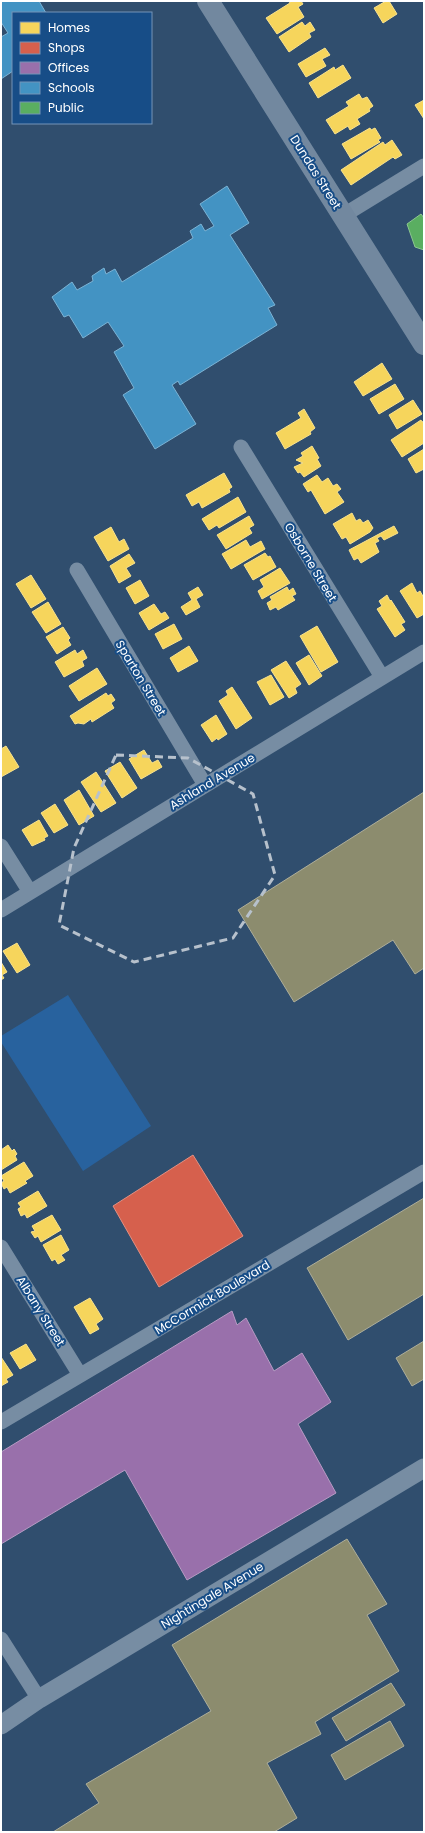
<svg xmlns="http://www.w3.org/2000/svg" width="425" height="1833" font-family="Poppins,sans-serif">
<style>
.green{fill:#28629e}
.homes{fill:#f6d55c;stroke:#f9e28d}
.shops{fill:#d6604d;stroke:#e29082}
.offices{fill:#9970ab;stroke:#b89bc4}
.schools{fill:#4393c3;stroke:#7bb3d5}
.public{fill:#5aae61;stroke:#8cc690}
.industry{fill:#8c8c6e;stroke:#aeae9a}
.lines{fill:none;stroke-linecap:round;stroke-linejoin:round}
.minor{stroke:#778da3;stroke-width:15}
.tertiary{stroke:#778da3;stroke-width:19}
.secondary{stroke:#72889f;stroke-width:22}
.marked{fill:none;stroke:#b7c1cc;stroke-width:3;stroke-dasharray:8 5;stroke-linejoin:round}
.labels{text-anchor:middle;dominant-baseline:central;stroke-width:4;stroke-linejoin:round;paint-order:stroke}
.street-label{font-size:12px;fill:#fff;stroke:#174d87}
</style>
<rect width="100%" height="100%" fill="#304e6e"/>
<!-- green -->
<path class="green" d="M68,995L151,1126L83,1171L1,1042V1036Z"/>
<!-- homes -->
<path class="homes" d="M289,1H301L303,4L298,7L304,17L277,34L266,18L290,3Z
M386,1H389L397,14L383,23L374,8Z
M302,22L305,26L310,22L315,30L309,33L311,37L289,52L279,37Z
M325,48L330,55L322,59L326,66L306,77L298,64Z
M343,65L351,78L318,98L309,83L334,67L335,70Z
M359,94L362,99L367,97L373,106L369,109L370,111L357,119L360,124L350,130L348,126L335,134L326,120L349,106L346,102Z
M424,100V119L415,105Z
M370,128L371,130L375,128L381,138L378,140L380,142L351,159L342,144Z
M392,140L402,155L395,159L393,157L351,185L341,170L383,142L385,145Z
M382,363L392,379L363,396L354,382Z
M395,384L404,399L379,414L370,399Z
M413,400L422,414L397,429L389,415Z
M304,409L315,428L310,432L311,434L285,449L276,433L301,418L298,413Z
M421,420L422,422L424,421V443L402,457L391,440Z
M312,446L319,458L317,459L321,466L304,477L300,472L298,473L294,467L303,463L296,460L303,456L301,453Z
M424,449V469L416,473L408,459Z
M224,473L232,487L229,489L230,492L202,508L199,502L192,506L186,495Z
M317,475L322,482L328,478L333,486L337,484L341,489L337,492L344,502L325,514L311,490L308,492L303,484Z
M238,497L246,512L219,528L217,525L209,530L202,519Z
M352,513L356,521L360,519L363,523L368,520L373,528L370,532L350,544L346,537L342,539L333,524Z
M249,516L254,525L249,528L252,533L226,549L217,535Z
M394,526L398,533L384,540L381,536L377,538L379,541L375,543L379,552L361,563L358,558L354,560L349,550Z
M111,527L119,542L124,539L129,549L108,561L94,537Z
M246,540L250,547L261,541L265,549L231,569L222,554Z
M265,553L268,557L270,556L276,567L253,580L244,565Z
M129,554L135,563L126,568L131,576L119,583L110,566Z
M280,568L290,583L262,599L258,591L264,587L260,580Z
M31,575L46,599L31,608L16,584Z
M140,580L149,596L135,604L126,588Z
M412,583L417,593L420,591L424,598V614L417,618L400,591Z
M198,587L203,595L196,599L200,607L186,615L181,607L192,600L188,593Z
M287,587L289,591L293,588L296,594L292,596L295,600L278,610L276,607L270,610L267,603L272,600L270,597Z
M387,595L390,601L391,600L405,622L401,624L405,630L395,637L377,609L382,606L379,601Z
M48,602L61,624L46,633L32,612Z
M154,604L161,614L165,612L169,618L149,630L139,613Z
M174,624L182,639L163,649L155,634Z
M317,626L338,662L321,672L300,636Z
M63,627L70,638L68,640L71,645L57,654L46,637Z
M189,646L198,661L178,672L170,658Z
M75,650L77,654L83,650L87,658L82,661L84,666L64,677L55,662Z
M309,655L322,676L309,685L296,663Z
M286,661L301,684L295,688L297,693L289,698L271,670Z
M97,668L107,684L79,701L69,686Z
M271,675L284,697L270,705L257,682Z
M232,687L252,718L236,729L219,701L228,695L226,691Z
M106,693L108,696L111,694L115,700L111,703L114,708L92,722L91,719L84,724L78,723L75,724L70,716Z
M216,715L227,734L218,740L217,738L212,742L201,725Z
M6,746L19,767L1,777V749Z
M144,750L152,763L158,760L162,767L141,779L129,759Z
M120,762L137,788L122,798L105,771Z
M96,772L116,803L101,812L81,782Z
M79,790L94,816L79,825L64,800Z
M55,804L68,825L54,833L41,813Z
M39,820L48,836L44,838L45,840L32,846L22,830Z
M17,943L30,965L17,973L3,951Z
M1,962L7,972L2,975L4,978L1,980Z
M8,1145L12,1151L14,1149L17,1154L15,1156L17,1160L1,1170V1150Z
M24,1162L33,1176L25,1181L27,1183L10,1193L7,1187L4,1189L1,1183L4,1181L1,1176Z
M38,1191L47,1206L27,1218L25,1214L21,1216L18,1209L21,1207L18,1203Z
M52,1215L61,1230L41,1242L38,1236L35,1238L31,1232L35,1231L32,1226Z
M61,1235L69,1250L61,1255L65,1260L58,1264L55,1259L52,1261L43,1245Z
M90,1298L103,1319L96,1324L99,1329L90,1334L74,1307Z
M26,1344L36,1360L20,1369L10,1353Z
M1,1357L13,1375L6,1379L8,1382L1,1386Z"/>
<!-- shops -->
<path class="shops" d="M193,1155L243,1236L159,1287L113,1206Z"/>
<!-- offices -->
<path class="offices" d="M232,1311L237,1325L246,1318L274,1371L302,1353L331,1402L298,1424L336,1493L187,1580L125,1470L1,1544V1452Z"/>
<!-- schools -->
<path class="schools" d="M1,1H39L46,13H13V71L1,79V37L8,33L1,22Z
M227,186L249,223L230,235L275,305L268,308L277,325L180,385L178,381L172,385L196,424L155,449L123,395L134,388L114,352L124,346L108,322L83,338L69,315L64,317L52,297L72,282L77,290L93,281L92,276L104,268L106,274L115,269L122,282L193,238L190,231L201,224L205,231L214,226L200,204Z"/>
<!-- public -->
<path class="public" d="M421,214L424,218V250L415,247L407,224Z"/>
<!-- industry -->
<path class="industry" d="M424,792V968L415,974L393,940L294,1002L238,910Z
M424,1198V1294L348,1340L307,1268Z
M424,1341V1379L412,1386L396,1358Z
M347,1539L387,1604L367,1615L399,1671L315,1722L321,1734L267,1763L297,1818L274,1832H53L99,1803L86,1784L211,1711L172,1645Z
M391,1683L405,1705L346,1741L332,1718Z
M390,1721L404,1746L345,1780L331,1755Z"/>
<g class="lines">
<!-- minor -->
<path class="minor" d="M344,215L424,166
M241,447L382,677
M77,570L205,785
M1,846L30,892
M1,910L424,652
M1,1247L80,1375
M1,1422L424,1172
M1,1639L39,1699"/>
<!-- tertiary -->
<path class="tertiary" d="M1,1725L39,1699L424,1468"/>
<!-- secondary -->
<path class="secondary" d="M208,1L424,344"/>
</g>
<!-- marked area -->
<path class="marked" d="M116,755L188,758L253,794L275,875L233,938L134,962L59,925L74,848Z"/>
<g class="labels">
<!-- street labels -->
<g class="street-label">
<text transform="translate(316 172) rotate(58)">Dundas Street</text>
<text transform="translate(311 562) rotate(59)">Osborne Street</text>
<text transform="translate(141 678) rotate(59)">Sparton Street</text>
<text transform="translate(212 781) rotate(-31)">Ashland Avenue</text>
<text transform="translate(212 1297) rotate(-31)">McCormick Boulevard</text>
<text transform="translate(41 1311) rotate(58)">Albany Street</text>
<text transform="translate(212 1595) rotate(-31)">Nightingale Avenue</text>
</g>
</g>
<!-- border -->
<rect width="425" height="1833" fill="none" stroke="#ffffff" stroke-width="4"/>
<!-- legend -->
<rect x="12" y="12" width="140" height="112" fill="#174d87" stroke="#7494b7"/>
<rect x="20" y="22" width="20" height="12" fill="#f6d55c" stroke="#7494b7"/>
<text x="48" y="32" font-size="12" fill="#ffffff">Homes</text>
<rect x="20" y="42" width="20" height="12" fill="#d6604d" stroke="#7494b7"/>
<text x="48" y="52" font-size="12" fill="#ffffff">Shops</text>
<rect x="20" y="62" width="20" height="12" fill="#9970ab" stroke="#7494b7"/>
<text x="48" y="72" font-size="12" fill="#ffffff">Offices</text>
<rect x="20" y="82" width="20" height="12" fill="#4393c3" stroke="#7494b7"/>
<text x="48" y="92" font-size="12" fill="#ffffff">Schools</text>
<rect x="20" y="102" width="20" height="12" fill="#5aae61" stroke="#7494b7"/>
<text x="48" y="112" font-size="12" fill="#ffffff">Public</text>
</svg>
